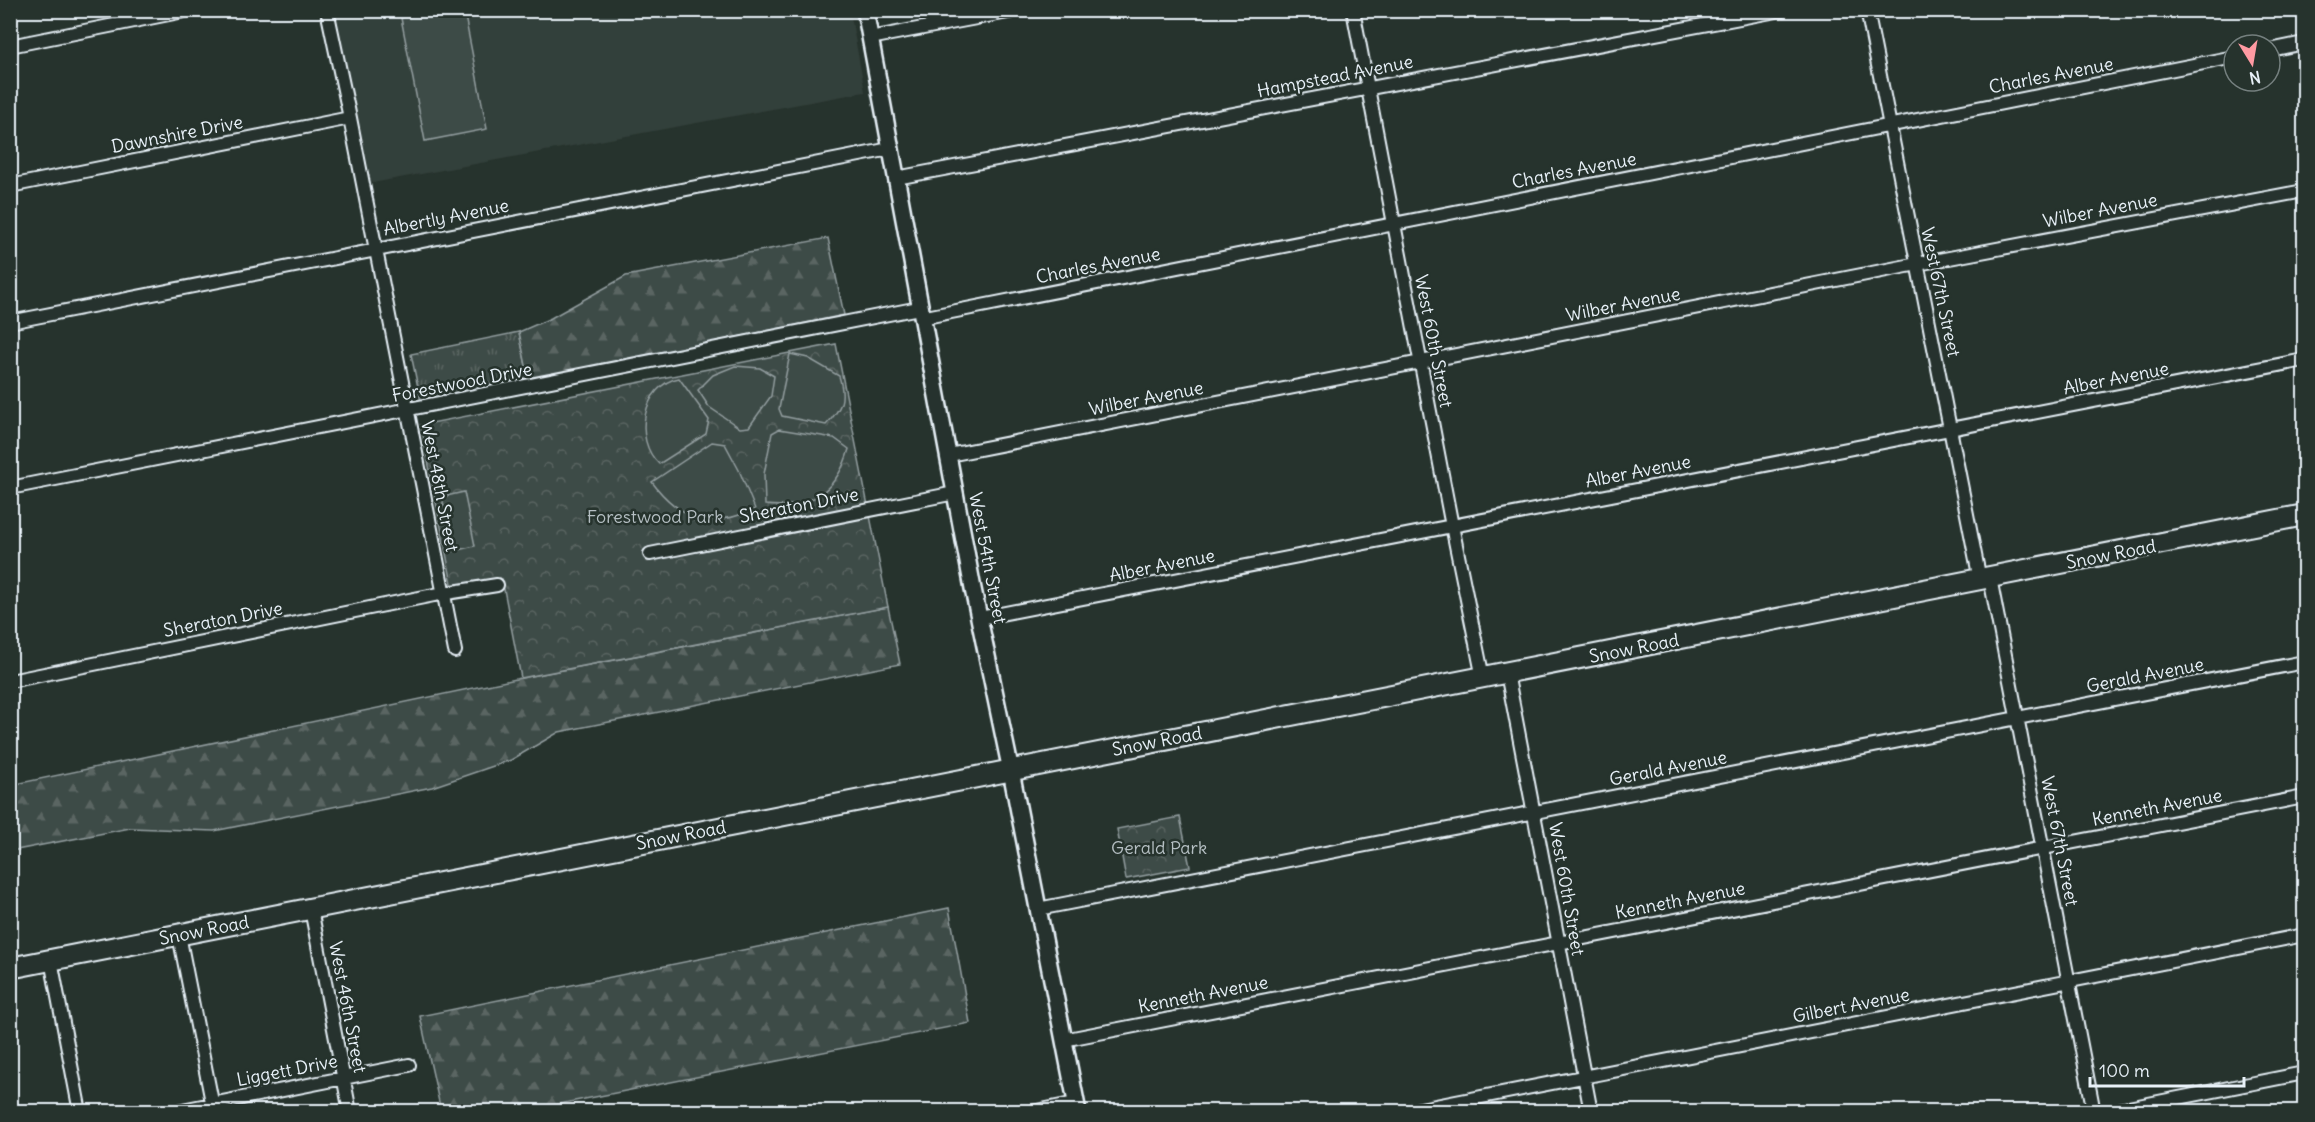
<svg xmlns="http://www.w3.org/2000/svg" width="2315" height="1122" font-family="Delius,sans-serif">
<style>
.built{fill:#333f3a}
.grass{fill:url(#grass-tufts);stroke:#939ea0;stroke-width:1.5}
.forest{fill:url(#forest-firs);stroke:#939ea0;stroke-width:1.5}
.park{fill:url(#park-crowns);stroke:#939ea0;stroke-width:1.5}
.pitch{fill:#3e4b47;stroke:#939ea0;stroke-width:1.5}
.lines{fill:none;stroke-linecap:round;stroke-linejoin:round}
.minor-casing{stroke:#e8f1f8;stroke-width:16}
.tertiary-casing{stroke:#e8f1f8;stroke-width:20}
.primary-casing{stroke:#e8f1f8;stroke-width:24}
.minor{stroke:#26332d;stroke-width:12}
.tertiary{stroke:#26332d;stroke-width:15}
.primary{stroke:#26332d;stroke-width:20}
.labels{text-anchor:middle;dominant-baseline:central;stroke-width:5;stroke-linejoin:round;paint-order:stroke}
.street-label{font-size:18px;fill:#e8f1f8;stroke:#26332d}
.park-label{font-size:18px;fill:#b5bfc3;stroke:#26332d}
</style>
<defs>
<pattern id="grass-tufts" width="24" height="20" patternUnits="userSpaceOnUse" patternTransform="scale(1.5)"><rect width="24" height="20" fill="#3e4b47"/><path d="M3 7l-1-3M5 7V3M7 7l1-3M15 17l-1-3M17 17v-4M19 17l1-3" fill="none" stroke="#5a6562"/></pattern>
<pattern id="forest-firs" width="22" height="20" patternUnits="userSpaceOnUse" patternTransform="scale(1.5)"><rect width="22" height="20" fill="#3e4b47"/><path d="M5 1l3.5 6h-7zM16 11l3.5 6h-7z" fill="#5a6562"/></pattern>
<pattern id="park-crowns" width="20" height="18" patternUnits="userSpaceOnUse" patternTransform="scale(1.5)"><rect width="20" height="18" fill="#3e4b47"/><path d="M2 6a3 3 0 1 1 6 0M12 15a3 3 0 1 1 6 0" fill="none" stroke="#5a6562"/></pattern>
</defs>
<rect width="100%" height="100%" fill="#26332d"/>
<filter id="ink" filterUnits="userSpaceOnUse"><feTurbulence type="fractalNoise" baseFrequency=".0167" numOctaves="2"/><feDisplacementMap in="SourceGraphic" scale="12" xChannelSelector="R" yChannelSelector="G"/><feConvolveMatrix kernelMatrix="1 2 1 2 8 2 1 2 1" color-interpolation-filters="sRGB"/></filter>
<g filter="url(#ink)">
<!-- built -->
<path class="built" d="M330,11H850L865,92L367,184Z"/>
<!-- grass -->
<path class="grass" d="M519,332L529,380L421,402L411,354Z"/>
<!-- forest -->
<path class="forest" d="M828,238L844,315L529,380L519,332L551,318L626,276Z
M888,607L900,664L559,732L511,760L432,787L214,831L130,828L11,851V785L521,678Z
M949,908L970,1023L524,1111H441L420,1016Z"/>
<!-- park -->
<path class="park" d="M836,344L888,607L521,678L502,579L453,589L421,425Z
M1180,817L1190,867L1126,879L1117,829Z"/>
<!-- pitch -->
<path class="pitch" d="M438,10L464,11L487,129L425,141L401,18Z
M790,354L808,358L839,376C846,399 842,408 826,425L782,416L779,409Z
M735,366L760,368L774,376L771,396L749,427L740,428L709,407L698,390L713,375Z
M679,378L709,420L706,434L659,464C633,440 642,385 679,378Z
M779,429L834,438L849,449C837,492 808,510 765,505L764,474L772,433Z
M712,442L725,444L739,470L755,509C712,529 680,520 652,482Z
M464,492L475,546L453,551L442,497Z"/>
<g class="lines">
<defs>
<path id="minor" d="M327,10L350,118L455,651
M1353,10L1450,516L1483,678
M1867,10L1980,580
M870,38L1019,10
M10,46L189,10
M2270,50L2304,43
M896,178L1782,10
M10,186L350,118
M921,318L2234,57
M10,322L890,149
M949,455L1907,266L2304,191
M10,488L919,308
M650,554L955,493
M1990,578L2094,1112
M980,618L2304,360
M1507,673L1591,1112
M10,681L434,595L497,585
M311,909L350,1112
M1038,909L2304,662
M179,935L214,1112
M51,960L80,1112
M1063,1040L2304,797
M172,1112L409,1065
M1032,1112L1076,1103
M1405,1112L2304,935
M2108,1112L2304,1073"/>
<path id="tertiary" d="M865,10L973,589L1011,771L1078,1112"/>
<path id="primary" d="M10,968L2304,515"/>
</defs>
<!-- minor casing -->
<use href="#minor" class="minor-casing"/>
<!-- tertiary casing -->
<use href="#tertiary" class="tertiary-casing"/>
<!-- primary casing -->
<use href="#primary" class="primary-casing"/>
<!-- minor -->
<use href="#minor" class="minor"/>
<!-- tertiary -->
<use href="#tertiary" class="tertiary"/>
<!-- primary -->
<use href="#primary" class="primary"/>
</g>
</g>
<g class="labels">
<!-- street labels -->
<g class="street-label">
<text transform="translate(2051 75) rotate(-11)">Charles Avenue</text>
<text transform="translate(1335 76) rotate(-11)">Hampstead Avenue</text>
<text transform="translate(177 134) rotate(-11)">Dawnshire Drive</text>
<text transform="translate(1574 170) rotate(-11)">Charles Avenue</text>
<text transform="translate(2100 210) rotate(-11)">Wilber Avenue</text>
<text transform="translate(446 217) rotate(-11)">Albertly Avenue</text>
<text transform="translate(1098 265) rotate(-11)">Charles Avenue</text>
<text transform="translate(1941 292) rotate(78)">West 67th Street</text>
<text transform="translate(1623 304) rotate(-11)">Wilber Avenue</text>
<text transform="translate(1434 341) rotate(79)">West 60th Street</text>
<text transform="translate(2116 378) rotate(-11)">Alber Avenue</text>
<text transform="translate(462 382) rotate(-11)">Forestwood Drive</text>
<text transform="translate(1146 398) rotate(-11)">Wilber Avenue</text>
<text transform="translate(1638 471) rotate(-11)">Alber Avenue</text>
<text transform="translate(440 486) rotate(79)">West 48th Street</text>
<text transform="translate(799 505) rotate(-11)">Sheraton Drive</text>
<text transform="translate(2111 554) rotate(-11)">Snow Road</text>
<text transform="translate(988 558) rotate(79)">West 54th Street</text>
<text transform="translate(1162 565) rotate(-11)">Alber Avenue</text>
<text transform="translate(223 619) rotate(-11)">Sheraton Drive</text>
<text transform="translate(1634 648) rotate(-11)">Snow Road</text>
<text transform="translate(2145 675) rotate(-11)">Gerald Avenue</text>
<text transform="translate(1157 741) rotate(-11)">Snow Road</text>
<text transform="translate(1668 768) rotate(-11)">Gerald Avenue</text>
<text transform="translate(2157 807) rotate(-11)">Kenneth Avenue</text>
<text transform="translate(681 835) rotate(-11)">Snow Road</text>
<text transform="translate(2060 841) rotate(79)">West 67th Street</text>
<text transform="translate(1567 889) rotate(80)">West 60th Street</text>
<text transform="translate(1680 900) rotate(-11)">Kenneth Avenue</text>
<text transform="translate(204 930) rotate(-11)">Snow Road</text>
<text transform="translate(1203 994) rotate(-11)">Kenneth Avenue</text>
<text transform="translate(1851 1005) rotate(-11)">Gilbert Avenue</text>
<text transform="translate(348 1007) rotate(79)">West 46th Street</text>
<text transform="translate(287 1070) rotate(-11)">Liggett Drive</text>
</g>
<!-- park labels -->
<g class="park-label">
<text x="655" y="516">Forestwood Park</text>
<text x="1159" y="847">Gerald Park</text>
</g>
</g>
<!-- margin -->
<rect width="2315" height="1122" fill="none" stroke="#26332d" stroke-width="36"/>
<rect x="18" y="18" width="2279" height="1086" fill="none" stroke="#e8f1f8" stroke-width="2" filter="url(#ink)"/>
<!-- north arrow -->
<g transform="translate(2252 63) rotate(169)"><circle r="28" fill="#26332d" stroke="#747f7e" stroke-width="1.5"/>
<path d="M0-4.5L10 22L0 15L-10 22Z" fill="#ff9aa2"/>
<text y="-9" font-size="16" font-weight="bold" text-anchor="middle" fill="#e8f1f8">N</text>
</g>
<!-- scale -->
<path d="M2090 1077v9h154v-9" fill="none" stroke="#e8f1f8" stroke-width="3"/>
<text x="2099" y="1077" font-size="18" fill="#e8f1f8" stroke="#26332d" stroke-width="4.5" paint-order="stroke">100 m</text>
</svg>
